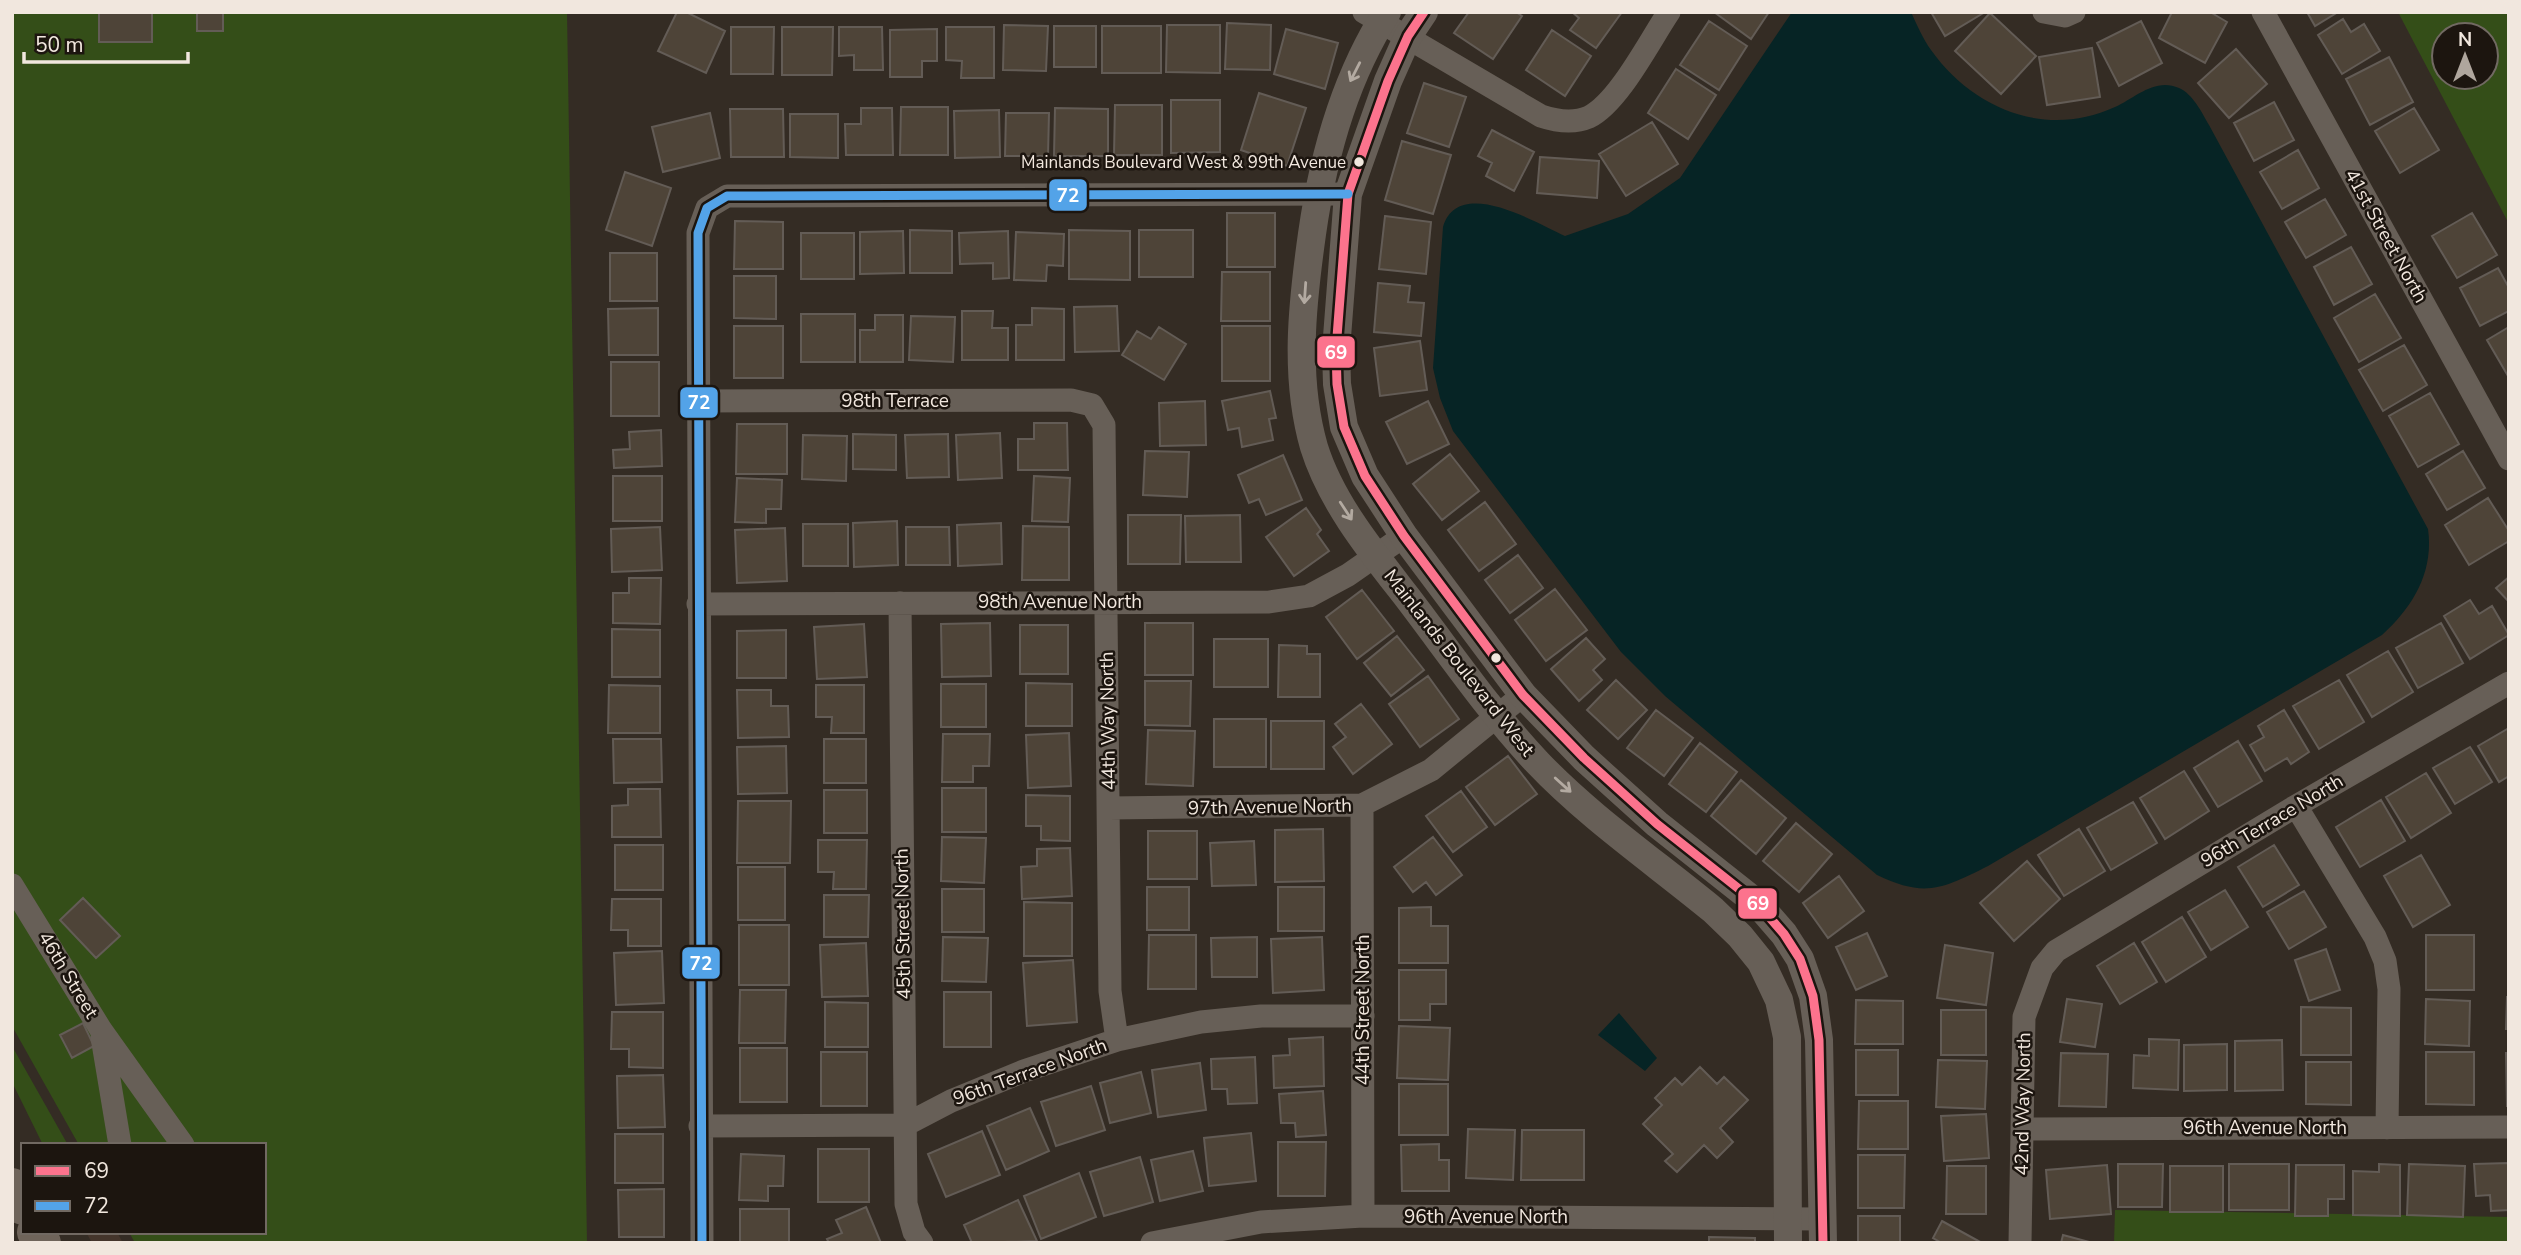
<svg xmlns="http://www.w3.org/2000/svg" width="2521" height="1255" font-family="'Nunito Sans',sans-serif">
<style>
.commercial{fill:#44352b}
.green{fill:#344e18;fill-rule:evenodd}
.water{fill:#062425}
.building{fill:#4e4438;stroke:#635c56;stroke-width:2}
.lines{fill:none;stroke-linecap:round;stroke-linejoin:round}
.minor{stroke:#675f57;stroke-width:23}
.tertiary{stroke:#675f57;stroke-width:28}
.motorway{stroke:#6f645a;stroke-width:38}
.bus-1-casing{stroke:#1c150f;stroke-width:14}
.bus-2-casing{stroke:#1c150f;stroke-width:14}
.bus-1{stroke:#fc738d;stroke-width:9}
.bus-2{stroke:#53a3e8;stroke-width:9}
.oneway{stroke:#b3aaa1}
.bus-dot{fill:#f1e7de;stroke:#1c150f;stroke-width:2.5}
.labels{text-anchor:middle;dominant-baseline:central;stroke-width:5;stroke-linejoin:round;paint-order:stroke}
.bus-label{font-size:17px;fill:#f1e7de;stroke:#1c150f;text-anchor:end}
.street-label{font-size:19px;fill:#f1e7de;stroke:#1c150f}
.line-badge{stroke:#1c150f;stroke-width:2.5}
.badge-label{font-size:19px;text-anchor:middle;font-weight:bold;fill:#fff}
</style>
<rect width="100%" height="100%" fill="#342c24"/>
<!-- commercial -->
<path class="commercial" d="M86,1232L118,1234L123,1243H92Z"/>
<!-- green -->
<path class="green" d="M12,12H567L587,1243H135L129,1232H264V1145H79L12,1026Z
M2398,12H2509V224ZM2444,35H2486V77H2444Z
M12,1046L68,1145H43L12,1082Z
M2115,1210L2509,1217V1243H2114Z"/>
<!-- water -->
<path class="water" d="M1792,12H1911C1917,25 1923,39 1931,50C1973,109 2046,139 2115,107C2135,98 2155,77 2179,88C2193,94 2202,113 2209,125L2428,529C2434,572 2413,607 2382,635L1988,866C1942,889 1925,898 1877,875L1665,696L1621,652L1453,431L1440,398L1433,368L1443,227C1458,176 1535,222 1565,236L1628,214L1680,178Z
M1619,1013L1657,1058L1645,1071L1598,1035Z"/>
<!-- building -->
<path class="building" d="M99,12H152V42H99Z
M197,12H223V31H197Z
M677,12H686L725,31L706,73L658,51Z
M1469,12H1516L1522,16L1493,59L1454,33Z
M1572,12H1622L1596,48L1570,30L1579,18Z
M1714,12H1769L1751,39Z
M1931,12H1985L1945,36Z
M2172,12H2210L2227,22L2205,63L2159,38Z
M2307,12H2338L2315,26Z
M1990,13L2036,56L2001,94L1955,51Z
M2343,19L2351,32L2364,24L2380,51L2342,74L2318,35Z
M1709,21L1747,46L1719,90L1680,65Z
M2141,21L2162,63L2119,86L2097,43Z
M1227,23L1271,25L1270,70L1225,69Z
M1004,25L1048,26L1046,71L1003,70Z
M1167,25H1220V73L1166,72Z
M1054,26H1096V67H1054Z
M1102,26H1161V73H1102Z
M731,27H774L773,74H731Z
M782,27H833L832,75H782Z
M839,27H882L883,70H854V55L839,56Z
M946,27H994V78H961L962,61L946,60Z
M937,29V61H922V77H890V30Z
M1286,29L1338,43L1325,89L1274,74Z
M1552,30L1591,56L1565,96L1526,70Z
M2092,48L2100,97L2047,105L2039,57Z
M2236,49L2267,84L2229,118L2198,83Z
M2389,57L2413,102L2370,125L2346,79Z
M1676,69L1716,95L1688,139L1648,113Z
M1424,83L1466,97L1449,147L1407,133Z
M1259,93L1306,108L1287,166L1241,150Z
M1171,100H1220V152L1171,153Z
M2274,102L2294,140L2254,161L2234,123Z
M1115,105H1162V155H1114Z
M901,107H948V155H900Z
M861,108H892L893,155H846L845,124H861Z
M1055,108L1108,109V156H1054Z
M2414,108L2439,150L2400,173L2375,131Z
M730,109H783L784,157H731Z
M999,110L1000,157L955,158L954,111Z
M710,113L720,158L663,172L652,127Z
M1006,113H1049L1048,156H1005Z
M790,114H838V158L790,157Z
M1652,122L1678,164L1626,196L1599,154Z
M1492,130L1534,152L1514,191L1486,176L1492,163L1478,156Z
M1402,141L1451,155L1433,214L1385,200Z
M2298,150L2319,188L2282,209L2260,172Z
M1540,157L1599,161L1597,198L1537,193Z
M625,172L671,188L652,246L606,230Z
M2325,199L2346,235L2306,258L2285,222Z
M1227,213H1275V267H1227Z
M2472,213L2497,255L2457,278L2432,236Z
M1385,216L1431,222L1426,274L1379,269Z
M735,221L783,222V269H734Z
M910,230L952,231V273H910Z
M1069,230L1130,231V280L1069,279Z
M1139,230H1193V277H1139Z
M903,231L904,273L860,274V232Z
M1008,231L1009,278L993,279V263L960,264L959,233Z
M1016,232L1064,234L1063,266L1047,265L1046,281L1014,280Z
M801,233H854V279H801Z
M2351,247L2372,284L2334,305L2314,267Z
M610,253H657V301H610Z
M2498,268L2509,288V311L2480,326L2460,288Z
M1222,272H1270V321H1221Z
M734,276H776V319L734,318Z
M1378,283L1410,286L1408,302L1424,303L1421,336L1374,332Z
M2375,294L2401,338L2359,362L2334,318Z
M1117,306L1119,351L1075,352L1074,307Z
M658,308V355H609L608,309Z
M1032,308L1064,309V360H1016V325H1032Z
M962,311H993L992,328H1008V360H962Z
M801,314H855V362H801Z
M875,315H903V362H860V330H875Z
M911,316L955,317L953,362L909,360Z
M734,326H783V378H734Z
M1222,326H1270V381H1222Z
M1159,327L1186,344L1164,380L1122,355L1137,331L1151,339Z
M2509,327V376H2508L2487,340Z
M1420,341L1427,390L1380,396L1374,348Z
M2404,345L2427,385L2383,411L2359,370Z
M611,362H659V416H611Z
M1270,391L1276,418L1269,419L1273,440L1242,447L1239,428L1228,430L1222,401Z
M2430,393L2459,444L2418,467L2389,416Z
M1205,401L1206,445L1160,446L1159,403Z
M1428,401L1449,444L1407,464L1386,422Z
M1034,423H1067L1068,470H1018V439H1034Z
M737,424H787V474H736Z
M661,430L662,466L614,468L613,450L630,449L629,432Z
M1000,433L1002,478L958,480L956,435Z
M853,434L896,435V470L853,469Z
M948,434L949,477L907,478L905,435Z
M803,435L847,436L846,481L802,479Z
M1145,451L1189,452L1187,497L1143,495Z
M2463,451L2485,488L2447,510L2426,474Z
M1450,454L1479,491L1442,520L1413,484Z
M1283,455L1302,500L1266,515L1259,499L1249,503L1238,475Z
M613,476H662V521H613Z
M1034,476L1070,478L1068,522L1032,521Z
M737,478L782,480L781,509H766V523L735,522Z
M2488,498L2509,531V541L2469,565L2445,525Z
M1485,502L1516,544L1479,571L1448,530Z
M1306,508L1321,530L1317,534L1329,551L1294,576L1266,537Z
M1128,515H1181L1180,564H1128Z
M1240,515L1241,562H1186L1185,516Z
M897,521L898,565L854,567L853,523Z
M1001,523L1002,564L958,566L957,525Z
M803,524H848V566H803Z
M1023,526L1069,527V580H1022Z
M660,527L662,570L612,572L611,529Z
M906,527H949L950,565H906Z
M785,528L787,581L737,583L735,530Z
M1518,555L1543,588L1510,613L1485,580Z
M2509,577V602L2496,588Z
M629,578H661L660,624L613,623V593H629Z
M1555,589L1587,630L1546,661L1515,620Z
M1362,590L1394,631L1357,659L1326,617Z
M2470,600L2479,614L2492,606L2509,635L2470,659L2444,616Z
M990,623L991,676L942,677L941,624Z
M1145,623H1193V675H1145Z
M2441,623L2463,663L2418,688L2396,648Z
M864,624L867,677L817,679L814,627Z
M1020,625H1068V674H1020Z
M612,629L660,630V677H612Z
M786,630V678H737V631Z
M1397,636L1424,670L1391,696L1364,663Z
M1586,638L1605,659L1593,670L1602,680L1579,701L1551,669Z
M1214,639H1268V687H1214Z
M1279,645L1307,646V654H1320V697H1278Z
M2388,651L2413,692L2372,717L2347,675Z
M1428,676L1459,719L1420,747L1389,704Z
M1616,680L1647,710L1618,739L1587,710Z
M2339,680L2364,722L2319,749L2293,706Z
M1145,681H1191L1190,726L1145,725Z
M1026,683L1072,684V726H1026Z
M941,684H986V727H941Z
M609,685L660,686V733H608Z
M816,685H864V733H831L832,717H816Z
M737,690H771V706H788L789,737L738,738Z
M1361,704L1392,744L1353,774L1333,747L1346,737L1335,724Z
M1656,710L1693,738L1664,776L1627,748Z
M2284,710L2309,752L2291,764L2287,758L2265,771L2250,745L2264,737L2258,726Z
M1214,719H1266V767H1214Z
M1271,721H1324V769H1271Z
M2509,728V776L2499,782L2478,746Z
M1148,730L1195,731L1193,786L1146,784Z
M1069,733L1071,786L1028,788L1026,735Z
M943,734H990L989,766H973V782H942Z
M613,739H661L662,782L614,783Z
M824,739H866V783H824Z
M2238,741L2262,781L2218,807L2194,768Z
M1700,743L1737,772L1706,812L1669,784Z
M786,746L787,793L738,794L737,747Z
M2470,747L2492,782L2455,804L2433,768Z
M1508,756L1537,794L1495,825L1466,787Z
M2184,771L2209,811L2165,839L2140,798Z
M2426,773L2451,813L2411,838L2386,797Z
M1741,780L1786,818L1756,854L1711,816Z
M942,788H986V832H942Z
M628,789H660L661,837H612V806L628,805Z
M824,790H867V833H824Z
M1461,791L1487,827L1453,852L1426,816Z
M1026,795L1070,796V841L1041,840V826H1026Z
M2381,800L2405,841L2360,867L2336,827Z
M738,801H791L790,863H737Z
M2133,802L2157,843L2111,870L2087,828Z
M1796,823L1832,854L1799,892L1763,861Z
M1323,829L1324,881L1275,882V830Z
M2079,829L2105,871L2064,896L2038,855Z
M1148,831H1197V879H1148Z
M942,837L986,838L984,883L941,881Z
M1433,837L1462,875L1436,895L1426,882L1413,892L1394,867Z
M818,840H867L866,889H833L834,872H818Z
M1254,841L1256,885L1212,886L1210,843Z
M615,845H663V890H615Z
M2274,845L2299,885L2263,907L2238,867Z
M1070,848L1072,896L1022,899L1021,867L1037,866V849Z
M2421,855L2450,905L2413,927L2384,876Z
M2027,861L2060,899L2014,941L1980,903Z
M738,867H785V920H738Z
M1839,876L1864,911L1828,938L1803,903Z
M1147,887H1189V930H1147Z
M1278,887H1324V931H1278Z
M942,889H984V932H942Z
M2225,890L2248,927L2211,950L2188,912Z
M2304,891L2326,927L2289,949L2267,912Z
M824,895H869L868,937H824Z
M83,898L120,936L96,958L60,920Z
M612,899H661V946H628V930H611Z
M1024,902L1072,903V956H1024Z
M1431,907V926H1448V963H1399V908Z
M2182,917L2206,957L2166,982L2142,942Z
M739,925H789V985H739Z
M1867,933L1887,976L1856,990L1836,947Z
M1149,935H1196V989H1148Z
M2426,935H2474V990H2426Z
M943,937L988,938L986,982L942,981Z
M1257,937V977H1212L1211,938Z
M1322,937L1324,990L1273,993L1271,939Z
M866,943L868,996L822,997L820,945Z
M2134,943L2157,982L2120,1004L2097,966Z
M1945,945L1993,953L1986,1005L1937,998Z
M2326,949L2340,990L2309,1001L2295,960Z
M662,951L664,1003L616,1005L614,953Z
M1073,960L1077,1022L1027,1026L1023,963Z
M1399,970H1446V1004H1430V1020H1399Z
M740,990H786L785,1043H739Z
M944,992H991V1047H944Z
M2507,997H2509V1029H2506Z
M2067,999L2102,1004L2095,1047L2060,1042Z
M2426,999L2470,1001L2469,1046L2425,1044Z
M1856,1000L1903,1001V1044H1855Z
M825,1002L868,1003V1047H825Z
M2301,1007L2351,1008V1055H2301Z
M1941,1010H1986V1055H1941Z
M612,1012H663V1068L629,1067V1049H611Z
M83,1023L94,1046L72,1058L60,1035Z
M1399,1026L1450,1028L1448,1080L1397,1078Z
M1323,1037L1324,1086L1274,1088L1273,1056L1290,1055L1289,1039Z
M2149,1039L2179,1040L2178,1090L2133,1088L2134,1055L2149,1056Z
M2282,1040L2283,1090L2235,1091V1041Z
M2227,1044V1090L2184,1091V1045Z
M740,1048H787V1102H740Z
M1856,1050H1898V1095H1856Z
M821,1052H867V1106H821Z
M2426,1052H2474V1105L2426,1104Z
M2061,1053L2108,1054L2106,1107L2059,1106Z
M2506,1053H2509V1106H2507Z
M1255,1057L1257,1103L1228,1104L1227,1089H1212L1211,1059Z
M1938,1060L1987,1061L1985,1109L1936,1107Z
M2306,1062H2351V1105L2306,1104Z
M1200,1063L1206,1110L1158,1117L1152,1070Z
M1700,1067L1717,1084L1724,1077L1748,1100L1720,1128L1733,1142L1717,1158L1704,1145L1677,1172L1665,1161L1673,1154L1643,1124L1662,1105L1655,1098L1675,1078L1682,1085Z
M1141,1072L1151,1113L1110,1123L1100,1083Z
M663,1075L665,1127L618,1128L617,1076Z
M1399,1084H1448V1135H1399Z
M1091,1086L1105,1130L1056,1146L1041,1102Z
M1323,1091L1326,1135L1296,1137L1295,1123H1281L1279,1094Z
M1859,1101H1908V1149H1858Z
M1030,1108L1049,1151L1006,1170L987,1126Z
M1986,1114L1989,1158L1944,1161L1941,1116Z
M1468,1129L1515,1130L1513,1180L1466,1178Z
M1522,1130H1584V1180H1521Z
M982,1131L1000,1175L946,1197L928,1154Z
M1251,1133L1256,1181L1209,1186L1204,1138Z
M615,1134H663V1183H615Z
M1278,1142H1326L1325,1196H1278Z
M1439,1144V1160H1449V1191H1402L1401,1145Z
M818,1149H869V1202H818Z
M1193,1151L1203,1191L1160,1201L1151,1160Z
M741,1154L784,1156L783,1186H768V1201L739,1200Z
M1858,1155H1905L1904,1208H1858Z
M1140,1157L1153,1202L1104,1216L1090,1172Z
M2509,1163V1210L2491,1211L2490,1195L2476,1196L2474,1164Z
M2118,1164H2163L2162,1207H2118Z
M2229,1164H2289V1210H2229Z
M2379,1164L2400,1165V1216L2353,1215V1171L2379,1172Z
M2409,1164L2465,1166L2463,1217L2407,1215Z
M2107,1165L2111,1214L2050,1219L2046,1170Z
M2296,1165H2344V1199H2328V1216H2295Z
M1947,1166H1986V1214H1946Z
M2170,1166H2223V1212H2170Z
M1079,1173L1096,1217L1041,1239L1024,1196Z
M664,1189V1237H619L618,1190Z
M1018,1200L1037,1241L972,1243L964,1225Z
M866,1207L881,1243H829L827,1239L842,1233L836,1220Z
M740,1209H789V1243H740Z
M1858,1216H1900V1243H1858Z
M1942,1221L1982,1243H1942L1933,1238Z
M2063,1235L2093,1243H2061Z
M1709,1237L1755,1238V1243H1709Z"/>
<g class="lines">
<!-- minor -->
<path class="minor" d="M1364,12L1541,116C1556,121 1573,124 1589,117C1619,102 1650,40 1669,12
M2044,12L2065,16L2074,12
M2263,12L2509,459
M698,401L1071,400L1092,405L1104,425L1110,991L1117,1040
M900,603L906,1204L914,1232L922,1243
M698,604L1269,602L1309,596L1348,575L1404,536
M1362,805L1363,1216
M2296,806L2375,937L2385,961L2389,989L2387,1128
M1109,808L1362,805L1431,770L1523,695
M12,885L101,1030L183,1145
M102,1037L120,1145
M700,1126L905,1125L951,1101L1024,1071L1117,1040L1201,1022L1261,1016H1363
M2022,1129L2509,1127
M702,1243L698,233L707,208L727,196L1348,194
M1152,1243L1261,1222L1363,1216L1822,1219
M2020,1243L2024,1017L2042,968L2056,951L2296,806L2509,683"/>
<!-- tertiary -->
<path class="tertiary" d="M1387,12C1344,79 1323,156 1312,234C1302,305 1294,377 1314,447C1331,502 1372,552 1407,597C1449,652 1489,711 1537,762C1588,816 1656,863 1713,910L1740,936L1761,962L1779,1000L1787,1037L1788,1243
M1424,12L1408,36L1388,81L1348,194L1336,350L1337,384L1344,427L1365,476L1404,536L1523,695L1584,758L1657,824L1758,904L1784,934L1800,959L1813,996L1819,1040L1823,1243"/>
<!-- motorway -->
<path class="motorway" d="M12,1187L23,1206
M36,1232L42,1243"/>
<defs>
<path id="bus-1" d="M1424,12L1408,36L1388,81L1348,194L1336,350L1337,384L1344,427L1365,476L1404,536L1523,695L1584,758L1657,824L1758,904L1784,934L1800,959L1813,996L1819,1040L1823,1243"/>
<path id="bus-2" d="M702,1243L698,233L707,208L727,196L1348,194"/>
</defs>
<!-- bus-1 casing -->
<use href="#bus-1" class="bus-1-casing"/>
<!-- bus-2 casing -->
<use href="#bus-2" class="bus-2-casing"/>
<!-- bus-1 -->
<use href="#bus-1" class="bus-1"/>
<!-- bus-2 -->
<use href="#bus-2" class="bus-2"/>
</g>
<!-- one-way arrows -->
<defs><path id="oneway-shaft" d="M-6 0H5M1.5-3L5.5 0L1.5 3" fill="none" stroke-width="1.6" stroke-linecap="round" stroke-linejoin="round" transform="scale(1.75)"/></defs>
<g class="oneway">
<use href="#oneway-shaft" transform="translate(1355 72) rotate(117)"/>
<use href="#oneway-shaft" transform="translate(1305 293) rotate(94)"/>
<use href="#oneway-shaft" transform="translate(1346 511) rotate(57)"/>
<use href="#oneway-shaft" transform="translate(1563 785) rotate(42)"/>
</g>
<!-- markers -->
<g class="bus-dot">
<circle cx="1359" cy="162" r="6"/>
<circle cx="1496" cy="658" r="6"/>
</g>
<g class="labels">
<!-- bus labels -->
<g class="bus-label">
<text x="1346" y="162">Mainlands Boulevard West &amp; 99th Avenue</text>
</g>
<!-- street labels -->
<g class="street-label">
<text transform="translate(2386 236) rotate(61)">41st Street North</text>
<text x="895" y="401">98th Terrace</text>
<text x="1060" y="602">98th Avenue North</text>
<text transform="translate(1459 663) rotate(52)">Mainlands Boulevard West</text>
<text transform="translate(1108 721) rotate(-91)">44th Way North</text>
<text transform="translate(1270 807) rotate(-1)">97th Avenue North</text>
<text transform="translate(2272 821) rotate(-31)">96th Terrace North</text>
<text transform="translate(903 924) rotate(-91)">45th Street North</text>
<text transform="translate(68 975) rotate(59)">46th Street</text>
<text transform="translate(1363 1010) rotate(-90)">44th Street North</text>
<text transform="translate(1030 1072) rotate(-20)">96th Terrace North</text>
<text transform="translate(2023 1104) rotate(-89)">42nd Way North</text>
<text x="2265" y="1128">96th Avenue North</text>
<text x="1486" y="1217">96th Avenue North</text>
</g>
</g>
<g class="line-badge">
<rect x="1048" y="178" width="40" height="34" rx="7" fill="#53a3e8"/>
<rect x="1316" y="335" width="40" height="34" rx="7" fill="#fc738d"/>
<rect x="679" y="386" width="40" height="33" rx="7" fill="#53a3e8"/>
<rect x="1737" y="887" width="41" height="33" rx="7" fill="#fc738d"/>
<rect x="681" y="946" width="40" height="34" rx="7" fill="#53a3e8"/>
</g>
<g class="badge-label">
<text x="1068" y="202">72</text>
<text x="1336" y="359">69</text>
<text x="699" y="409">72</text>
<text x="1758" y="910">69</text>
<text x="701" y="970">72</text>
</g>
<!-- border -->
<rect width="2521" height="1255" fill="none" stroke="#f1e7de" stroke-width="28"/>
<!-- legend -->
<rect x="21" y="1143" width="245" height="91" fill="#1c150f" stroke="#716962" stroke-width="2"/>
<rect x="35" y="1166" width="35" height="10" fill="#fc738d" stroke="#716962" stroke-width="2"/>
<text x="84" y="1178" font-size="21" fill="#f1e7de">69</text>
<rect x="35" y="1201" width="35" height="10" fill="#53a3e8" stroke="#716962" stroke-width="2"/>
<text x="84" y="1213" font-size="21" fill="#f1e7de">72</text>
<!-- north arrow -->
<g transform="translate(2465 56)"><circle r="33" fill="#1c150f" stroke="#716962" stroke-width="2"/>
<path d="M0-5L12 26L0 18L-12 26Z" fill="#afa69d"/>
<text y="-10" font-size="19" font-weight="bold" text-anchor="middle" fill="#f1e7de">N</text>
</g>
<!-- scale -->
<path d="M24 52v10h164v-10" fill="none" stroke="#f1e7de" stroke-width="3.5"/>
<text x="35" y="52" font-size="21" fill="#f1e7de" stroke="#1c150f" stroke-width="5" paint-order="stroke">50 m</text>
</svg>
